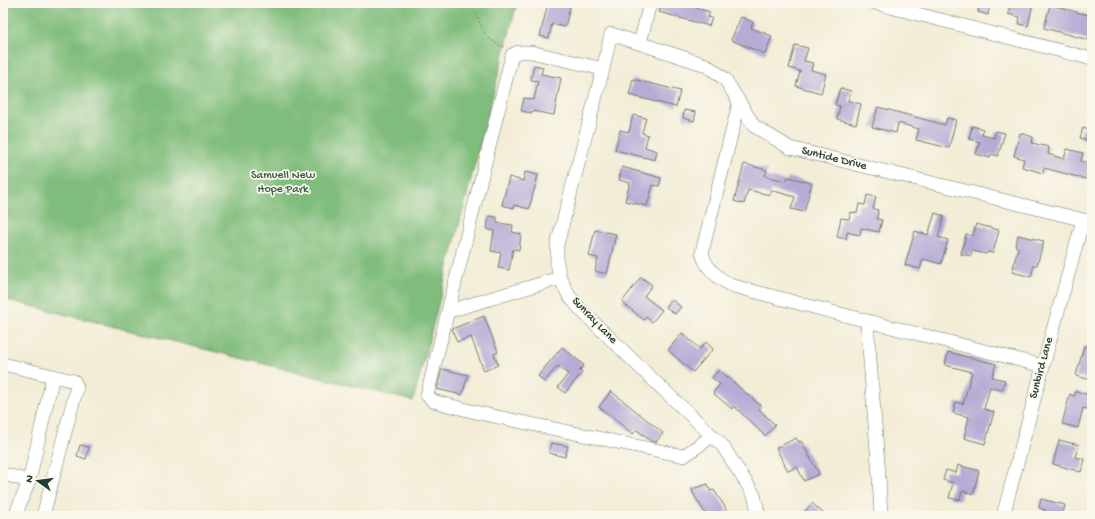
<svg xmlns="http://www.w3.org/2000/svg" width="1095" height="519" font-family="'Gochi Hand',sans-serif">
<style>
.forest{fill:#80bd7c;stroke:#507d58}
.building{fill:#b7abd5}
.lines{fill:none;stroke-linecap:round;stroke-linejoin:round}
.minor-casing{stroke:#697b6d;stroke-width:14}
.path{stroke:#697b6d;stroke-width:1.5;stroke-dasharray:1 3;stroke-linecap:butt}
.minor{stroke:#fff;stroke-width:13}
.labels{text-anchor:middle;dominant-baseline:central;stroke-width:3.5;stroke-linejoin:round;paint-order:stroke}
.street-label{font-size:12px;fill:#1f3d34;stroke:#fbf7ec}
.park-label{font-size:12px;fill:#395d47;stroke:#fbf7ec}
</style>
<rect width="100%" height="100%" fill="#fbf7ec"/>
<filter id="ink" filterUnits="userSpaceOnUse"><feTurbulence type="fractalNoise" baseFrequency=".025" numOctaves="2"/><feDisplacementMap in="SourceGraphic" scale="8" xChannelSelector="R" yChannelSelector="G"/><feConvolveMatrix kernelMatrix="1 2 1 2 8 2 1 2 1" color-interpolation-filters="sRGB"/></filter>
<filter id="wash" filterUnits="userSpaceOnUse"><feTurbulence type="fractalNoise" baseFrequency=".012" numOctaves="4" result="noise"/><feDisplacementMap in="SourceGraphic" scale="16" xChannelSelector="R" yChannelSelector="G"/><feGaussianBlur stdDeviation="0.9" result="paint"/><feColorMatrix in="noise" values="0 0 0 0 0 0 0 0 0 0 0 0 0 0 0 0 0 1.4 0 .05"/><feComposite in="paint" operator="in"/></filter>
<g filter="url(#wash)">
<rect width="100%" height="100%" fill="#f3edd7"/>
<!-- forest -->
<path class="forest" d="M3,3H517L413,401L3,299Z"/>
<g id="blocks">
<!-- building -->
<path class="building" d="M548,3H571L565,27L552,24L549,38L540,36Z
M662,3H695L693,7L710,12L708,17L712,18L709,26L659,12Z
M980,3H990L988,15L978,12Z
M1011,3H1033L1028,26L1019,24L1020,17L1008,14Z
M1050,5L1092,16V41L1044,28Z
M741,17L753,22L751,28L772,36L765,54L731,40Z
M795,45L808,48L804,61L813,63L811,70L826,74L821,93L796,86L800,71L789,68Z
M534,65L543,67L541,74L561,78L554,115L532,111V113L521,111L524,98L534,100L538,81L531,80Z
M633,79L680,91L676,107L629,95Z
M840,88L851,91L848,101L861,104L856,124L837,119L840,106L835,105Z
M878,107L945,125L947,118L956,120L949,148L916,140L919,129L898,123L896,133L872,127Z
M684,110L696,112L694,121L683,118Z
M633,115L646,118L642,133L648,135L645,147L657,151L655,160L615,150L620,130L629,132Z
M972,126L983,129L982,135L994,138L996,131L1005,133L998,156L991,154L990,158L976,154L980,142L969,139Z
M1083,128L1092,131V141L1080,138Z
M1020,133L1033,137L1032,143L1049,147L1048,154L1064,159L1067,149L1083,153L1081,161L1090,163L1086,179L1044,168L1043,173L1022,167L1024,159L1014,156Z
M744,164L767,170L765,176L786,181L788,177L812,183L804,212L791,209L795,197L771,190L770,195L748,190L744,204L734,201Z
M622,167L661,178L659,186L653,185L647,206L625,201L630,183L619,180Z
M525,172L538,175L529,209L514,205V208L502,205L509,177L523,181Z
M867,195L876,197L873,209L878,210L877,219L882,220L879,232L861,228L860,235L847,232L846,239L837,237L841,218L849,219L851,212L857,213L859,204L865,205Z
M935,213L944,216L938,237L948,240L941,264L923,259L920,269L905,265L915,231L928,235Z
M489,216L497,217V223L513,225L512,232L521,234L519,250L513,249L509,270L498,268L501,253L491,251L494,231L487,229Z
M976,224L999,230L993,253L987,252L986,254L972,251L971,256L961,254L966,234L973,236Z
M595,230L616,234L607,274L595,271L598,258L589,256Z
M1018,235L1044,241L1037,265H1034L1031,277L1012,272L1018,247L1015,246Z
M641,277L652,285L644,296L662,310L652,322L646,317L644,320L622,302Z
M672,300L681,307L675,314L666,307Z
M484,316L498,352L494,354L498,365L484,371L471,337L457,342L452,329Z
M682,333L700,349L706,342L713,349L693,372L668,350Z
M1084,346L1092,348V380L1076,376Z
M562,347L584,365L579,371L582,373L565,393L558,387L568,374L558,366L544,382L538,376Z
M948,352L996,364L992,377L1005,380L1002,390L990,387L984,409L994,412L985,444L964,438L969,417L953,413L956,402L963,404L972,372L945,365Z
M442,369L468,375L462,395L437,389Z
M719,370L761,406L759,409L775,425L765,436L734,406L732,409L713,393L720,384L712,378Z
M611,391L663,433L656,442L651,441L637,430L633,434L599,407Z
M1076,391L1092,396V410L1083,408L1078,428L1062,424L1070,394L1074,396Z
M796,438L799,442L801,441L819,474L804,481L797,467L788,471L776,448Z
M1059,440L1079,445L1075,457L1084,459L1081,472L1053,464Z
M551,443L568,446L565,457L549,453Z
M80,445L89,447L86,459L77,456Z
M958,465L979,471L973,494L962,491L960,500L949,498L953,483L943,480L946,470L956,473Z
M708,484L710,491L714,490L725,507L728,516H707L694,495L692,489Z
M1041,499L1065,505L1062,516H1043L1045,510L1039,508Z
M812,503L826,516H801Z"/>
</g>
</g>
<g filter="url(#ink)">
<use href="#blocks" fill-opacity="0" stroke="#697b6d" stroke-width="1"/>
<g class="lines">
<defs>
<path id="minor" d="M875,3L1092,59
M640,43L650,3
M603,69L531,52H518L512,55L427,395L433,401L479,413L684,456L712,436
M739,103L702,252C705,268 717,277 730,285C834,313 939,339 1043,366
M449,311L560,278
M867,322L879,476L881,516
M3,364L53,376L29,481
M3,474L29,481L15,516
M43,516L77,387L74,381L53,376
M759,516L754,495L722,445L650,377L582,311L569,296L560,278L557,263V245L603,69L611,34L706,65L725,79L754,126L790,148L1092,222
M1003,516L1043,366L1083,220"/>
</defs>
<!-- minor casing -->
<use href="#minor" class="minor-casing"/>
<!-- path -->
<path class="path" d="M471,3C472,6 474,9 475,11C484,30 482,39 505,47"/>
<!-- minor -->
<use href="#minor" class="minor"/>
</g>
</g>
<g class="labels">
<!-- street labels -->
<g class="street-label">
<text transform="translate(834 159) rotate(14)">Suntide Drive</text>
<text transform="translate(594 321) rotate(46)">Sunray Lane</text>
<text transform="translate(1042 368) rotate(-75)">Sunbird Lane</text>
</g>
<!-- park labels -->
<g class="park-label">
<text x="283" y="176">Samuell New<tspan x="283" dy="14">Hope Park</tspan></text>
</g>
</g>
<!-- margin -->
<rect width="1095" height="519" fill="none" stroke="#fbf7ec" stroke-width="16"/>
<!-- north arrow -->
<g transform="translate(38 481) rotate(284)" stroke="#fbf7ec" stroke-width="3" paint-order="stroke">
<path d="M0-3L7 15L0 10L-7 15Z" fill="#1f3d34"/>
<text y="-6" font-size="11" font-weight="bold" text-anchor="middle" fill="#1f3d34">N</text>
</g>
</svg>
